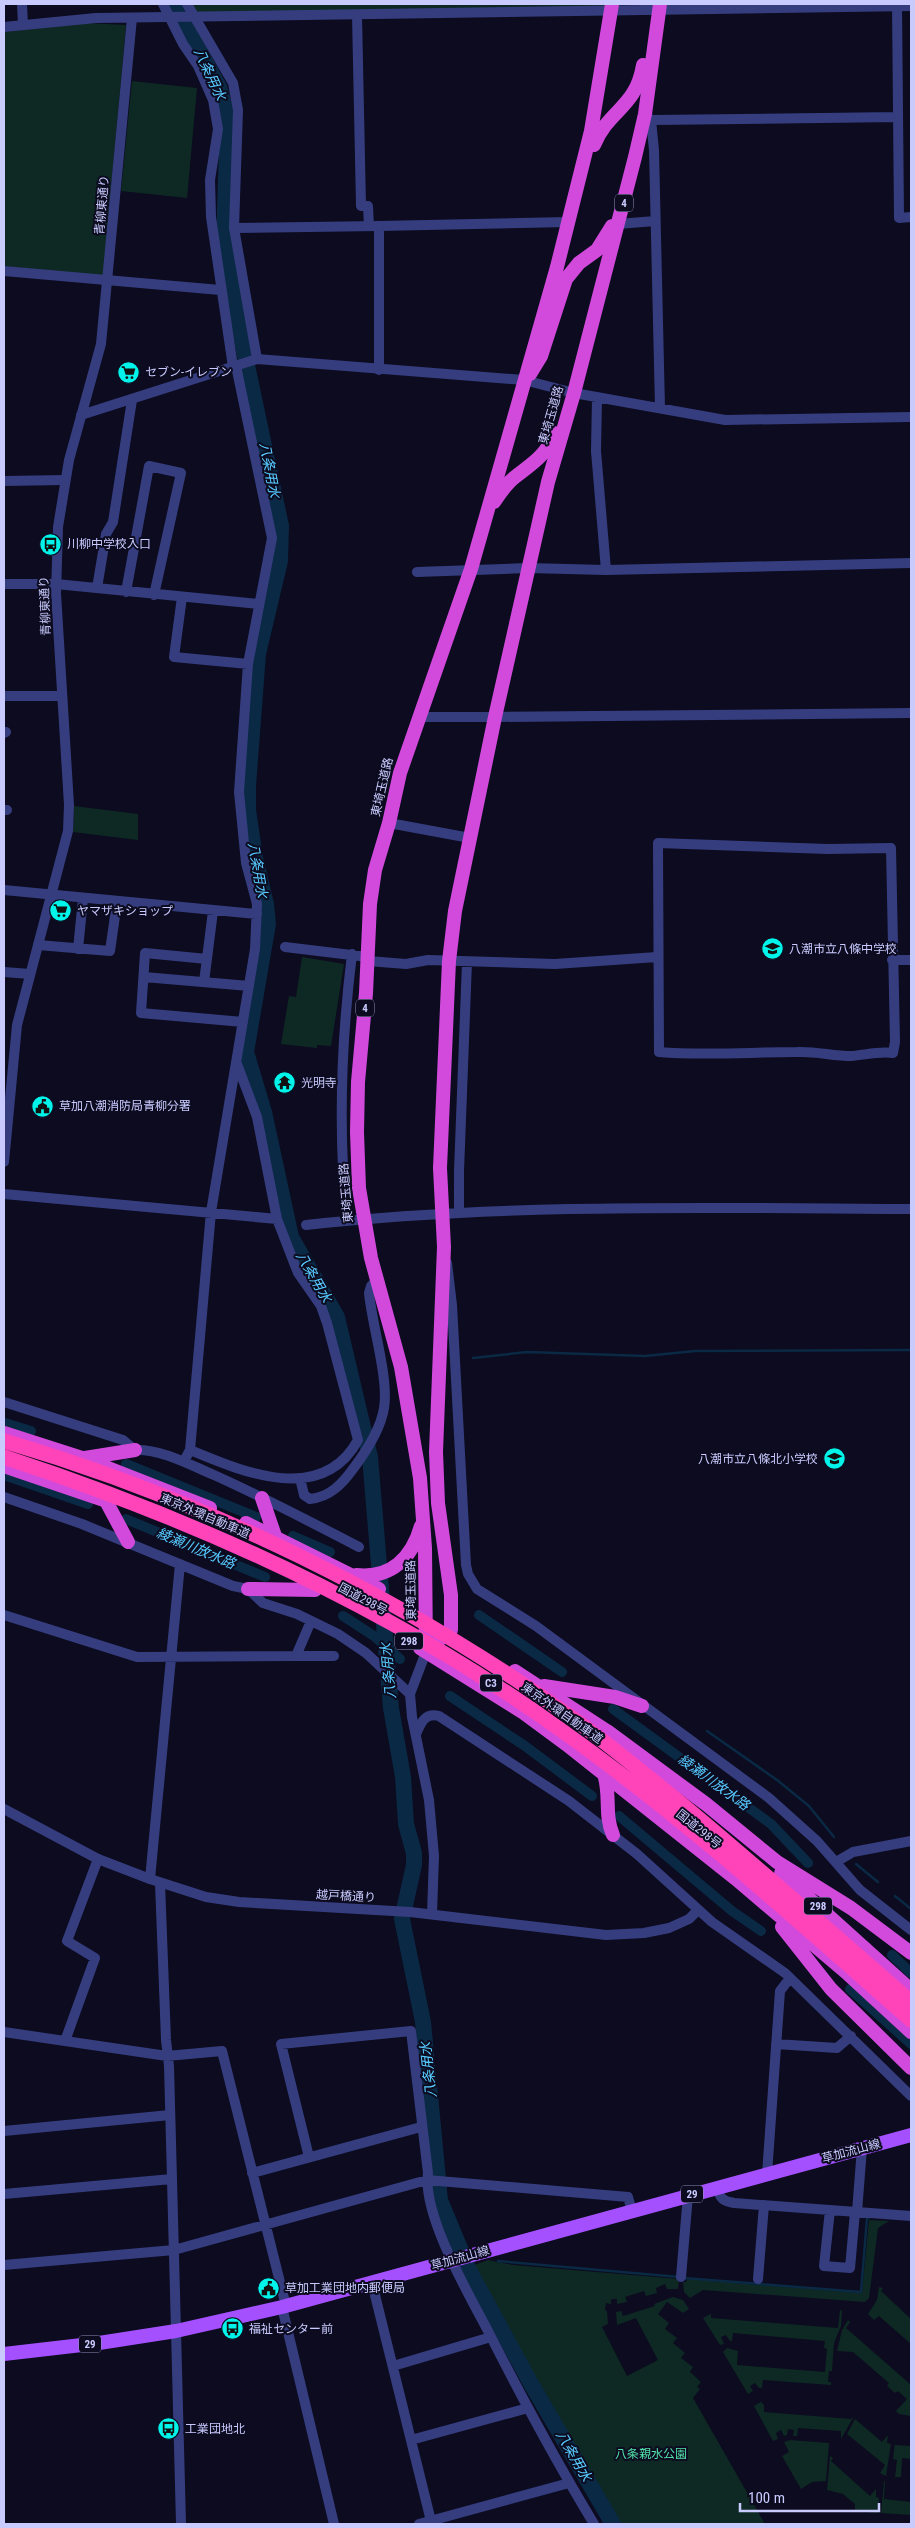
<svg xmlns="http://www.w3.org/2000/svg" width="915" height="2528" font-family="'Roboto Condensed','Noto Sans JP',sans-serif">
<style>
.green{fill:#0e2924}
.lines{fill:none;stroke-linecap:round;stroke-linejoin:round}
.stream{stroke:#0a2944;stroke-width:2.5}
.canal{stroke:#0a2944;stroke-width:10}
.river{stroke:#0a2944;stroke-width:16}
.minor{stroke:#353d7f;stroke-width:10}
.tertiary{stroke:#353d7f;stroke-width:10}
.primary{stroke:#a450ff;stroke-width:14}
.trunk{stroke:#d24adc;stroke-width:14}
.motorway-bridge{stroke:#ff44b9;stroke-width:15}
.labels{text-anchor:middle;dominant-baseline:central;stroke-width:4;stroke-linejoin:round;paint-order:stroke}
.shield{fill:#0c0b1f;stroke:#9091bc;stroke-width:1}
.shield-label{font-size:11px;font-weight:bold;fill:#c9cbff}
.street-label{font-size:12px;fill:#c9cbff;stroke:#0c0b1f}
.poi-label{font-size:12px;fill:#c9cbff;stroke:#0c0b1f;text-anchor:start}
.park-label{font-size:12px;fill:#52e2a9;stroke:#0c0b1f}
.water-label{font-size:14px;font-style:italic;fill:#57caff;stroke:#0c0b1f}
</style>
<rect width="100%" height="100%" fill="#0c0b1f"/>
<!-- green -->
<path class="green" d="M191,4H607V8L197,14Z
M85,23L126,25L103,276L4,266V32Z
M132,81L197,88L187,198L121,191Z
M74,806L138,814V840L73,832Z
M302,957L344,964L331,1046L317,1045V1048L281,1044L289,996L296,997Z
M869,2220L889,2221L878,2228L869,2298L865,2302L703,2290L690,2298L684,2292L683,2282H686L687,2279L862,2293Z
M488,2260L513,2265L679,2279L678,2289H667L665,2284L656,2288L657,2293L646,2296L644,2291L625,2297L627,2302L617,2304V2299H611V2304L606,2303L605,2310L607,2311L608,2324L602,2327L627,2376L658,2360L636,2318L617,2325L616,2312L621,2311L623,2316L655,2306L654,2304L673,2297L683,2300L689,2309L683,2313L667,2302L658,2314L669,2323L665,2329L677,2338L673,2343L685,2353L681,2358L693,2367L690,2372L701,2382L697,2387L700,2389L693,2398L765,2524H617L559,2427L469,2267Z
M879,2287L883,2288L881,2291L911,2319V2344L879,2316L874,2320L868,2314L877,2300Z
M840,2310L842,2311L841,2326L834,2343L832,2371H829L828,2382H831V2385L763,2380L762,2388H759L755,2383L750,2386L753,2391L748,2394L723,2352L727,2348L738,2351L737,2365L825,2372L827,2349L824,2348L825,2341L733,2333L732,2341H730L726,2335L721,2337L724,2344L720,2345L703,2318L711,2314V2318L838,2328Z
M848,2320L850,2322L846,2328L911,2385V2416L899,2414L896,2411L907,2399L898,2391L895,2393L887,2386L889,2383L853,2352L837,2351L842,2330Z
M761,2402L764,2405V2412L851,2419L854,2416L841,2439V2431L798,2428L797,2436H793L794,2430L788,2429L787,2435L784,2436L781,2430L776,2433L778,2439L773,2441L754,2406Z
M855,2419L882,2442L888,2435L887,2443L891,2444L886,2476L880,2473L885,2465L847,2434Z
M896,2433L895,2445L911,2446V2459L902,2458L901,2477H895L897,2460L893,2459Z
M790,2440L829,2443L826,2481L812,2482L801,2489L782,2456L789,2452L784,2442Z
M830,2456L833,2458L831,2461L870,2496L876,2489V2497L879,2498L878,2513L855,2511V2504L843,2494L827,2490Z
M884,2481H885L884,2499L911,2502V2515L881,2513Z"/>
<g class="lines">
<!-- stream -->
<path class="stream" d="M473,1358L527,1352L645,1356L695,1351L911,1350
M707,1731L777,1780L809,1806L834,1837
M856,1864L878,1882
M895,1896L911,1909
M498,2261L679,2277
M684,2278L861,2292L867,2218H869"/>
<!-- canal -->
<path class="canal" d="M5,1423L31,1431
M126,1464L256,1517
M4,1475L88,1504
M126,1519L265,1577
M293,1536L330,1552
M479,1615L562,1672
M343,1616L374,1636L400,1659
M450,1696L525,1746L592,1796
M613,1709L771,1824L808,1863
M619,1816L732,1911L761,1931
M892,1955L911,1973
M850,1989L911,2044"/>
<!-- river -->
<path class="river" d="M174,4L219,87L228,119L224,241L244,351L281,526L280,561L258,654L248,786V810L255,858L266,904L268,924L246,1052L264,1112L291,1237L337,1317L370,1457L391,1708L403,1777L406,1824L414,1853V1865L402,1919L423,2022L440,2200L469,2270L530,2382L613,2524"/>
<!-- minor -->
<path class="minor" d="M22,4L23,25
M163,4L183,44L198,66L213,100L218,129L210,180L211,217L233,367
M187,4L233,83L238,110L234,228L257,359
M897,4L899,218L911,217
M357,15L361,206H368L369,226
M645,114L651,120L654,150L660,408
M651,120L898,117
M618,224L655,221
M4,271L220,290
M379,370V226L568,222
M574,393L725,420L911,417
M597,398L596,451L606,570L911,563
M4,481L65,480
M417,572L528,568L606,570
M56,584L258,604
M97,588L106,534L113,522L132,400
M126,592L149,466L181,473L154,595
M182,597L174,657L248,664
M4,696H61
M495,717L911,713
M4,733L6,732
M4,810H7
M658,843L828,849L891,848L895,1042L893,1053C879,1051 865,1055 851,1056C833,1056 815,1051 797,1052C751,1052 705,1056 659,1052Z
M4,890L257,914
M38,945L110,951L117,902
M285,947L368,957
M78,949L83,899
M207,959L145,953L141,1013L243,1022
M892,960H911
M368,961L406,964L428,960L555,964L657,957
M4,972L30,974
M144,977L249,986
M204,982L213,911
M4,1194L277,1219
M459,1213V1171L467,962
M347,1221C338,1133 341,1043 352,954
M306,1225C506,1203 710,1208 911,1209
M447,1263L452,1305L466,1565L468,1574L477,1589L536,1626L769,1798L817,1841L860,1890L911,1930
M4,1402L123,1440L135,1450C162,1449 190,1465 214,1475C263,1497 311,1522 359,1547
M190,1450C243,1472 322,1506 358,1440L327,1323L321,1306L298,1273L277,1219L257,1117L237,1064
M184,1461L190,1450L211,1212L255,949L257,904L246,863L239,792L248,664L272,538L236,366
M300,1478L304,1495L310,1499C330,1497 342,1484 353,1469C365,1453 381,1428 384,1408C389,1379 372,1325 369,1293L371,1286L377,1280
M4,1497L82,1524L233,1586L248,1589L263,1603L297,1614L338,1634L366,1653L410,1694
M4,1615L137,1657L296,1656L311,1621
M296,1656H334
M416,1734C421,1723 425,1712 439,1716L569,1801L637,1854L712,1922L785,1973L911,2096
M150,1879L180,1564
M160,1883L166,2040L169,2066L176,2331
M4,2032L167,2056L222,2051L286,2306
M65,2041L95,1958L67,1941L98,1859
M776,2044L837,2048L851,2036
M4,2131L170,2115
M309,2157L281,2044L411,2031L428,2173C422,2214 468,2293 488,2331C521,2396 556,2461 594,2524
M252,2173L421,2127
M767,2174L780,1991L790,1978
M717,2187C720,2199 723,2201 734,2203L911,2216
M4,2194L172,2179
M830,2210L824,2266L850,2268L855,2212
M857,2212L862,2148
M4,2265L174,2250L427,2180L628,2197L632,2211
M681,2277L688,2195
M758,2279L764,2205
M372,2283L431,2521
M393,2366L491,2337
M411,2440L528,2408"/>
<!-- tertiary -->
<path class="tertiary" d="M4,27L96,18L911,6
M234,228L379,226
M81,415L257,359L524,380L574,393
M4,584H56
M418,717H495
M389,823L470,838
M4,1162L17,1025L68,831L69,805L56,593L58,527L69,460L101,344L132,18
M426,1652L410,1694L412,1717L429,1800L434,1856L432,1914
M4,1809L98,1859L150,1879L206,1897L239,1902L410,1912L606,1935L644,1933L669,1928L689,1919L698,1910
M836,1862L853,1852L911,1841
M282,2307L334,2524
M176,2331L181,2524
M419,2524L569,2483"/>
<!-- primary -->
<path class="primary" d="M4,2354L99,2343L176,2331L282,2307L911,2135"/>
<!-- trunk -->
<path class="trunk" d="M594,145C609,109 636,108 643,65
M530,374L541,356L566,279L579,263L597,250L612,226
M494,502C500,493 506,484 515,477C533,463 547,455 554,433
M4,1433L85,1459L210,1508
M85,1458L135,1450
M4,1466L107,1501
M262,1498L275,1536
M106,1501L128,1542
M246,1523L379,1589
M356,1575C391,1579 412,1558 421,1526
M248,1589L315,1590
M438,1641L451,1630V1595L438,1503L436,1452L444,1247L440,1168L449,961L455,911L495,717L548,482L574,393L635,157L645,114L660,4
M420,1648L524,1713L566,1744L736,1879L848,1974L911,2032
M426,1652L425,1548L420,1478L401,1367L371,1258L359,1188L357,1132L358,1082L366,993L370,904L375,870L389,823L400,773L471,569L557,267L591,131L612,4
M515,1671L607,1731L706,1804L777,1862L851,1908L911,1953
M544,1686L615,1697L642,1706
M604,1774C611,1795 604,1815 613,1835
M781,1873L911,1990
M782,1927L831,1989L911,2068"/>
<!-- motorway-bridge -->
<path class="motorway-bridge" d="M4,1441C208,1501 402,1597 575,1720C615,1749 652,1780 690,1811C765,1874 838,1938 911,2002
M4,1457C202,1522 391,1608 561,1730C685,1818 797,1920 911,2020"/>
</g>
<!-- icons -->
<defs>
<symbol id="supermarket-disc" viewBox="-11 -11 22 22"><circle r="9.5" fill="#00f4e9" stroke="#0c0b1f"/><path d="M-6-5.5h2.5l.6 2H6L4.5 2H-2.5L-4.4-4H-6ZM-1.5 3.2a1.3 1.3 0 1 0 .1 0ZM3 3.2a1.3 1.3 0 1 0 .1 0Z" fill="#111"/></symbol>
<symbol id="bus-disc" viewBox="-11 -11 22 22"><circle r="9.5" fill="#00f4e9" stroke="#0c0b1f"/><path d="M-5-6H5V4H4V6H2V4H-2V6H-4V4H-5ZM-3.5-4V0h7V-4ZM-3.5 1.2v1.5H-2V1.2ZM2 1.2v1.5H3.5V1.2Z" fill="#111"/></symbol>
<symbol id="school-disc" viewBox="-11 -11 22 22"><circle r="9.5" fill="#00f4e9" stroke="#0c0b1f"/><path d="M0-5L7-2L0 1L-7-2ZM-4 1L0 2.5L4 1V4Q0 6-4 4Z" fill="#111"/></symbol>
<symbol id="temple-disc" viewBox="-11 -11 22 22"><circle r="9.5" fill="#00f4e9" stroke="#0c0b1f"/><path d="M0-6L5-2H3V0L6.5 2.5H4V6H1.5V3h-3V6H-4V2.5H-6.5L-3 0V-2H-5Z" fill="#111"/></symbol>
<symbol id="civic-disc" viewBox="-11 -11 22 22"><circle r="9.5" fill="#00f4e9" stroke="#0c0b1f"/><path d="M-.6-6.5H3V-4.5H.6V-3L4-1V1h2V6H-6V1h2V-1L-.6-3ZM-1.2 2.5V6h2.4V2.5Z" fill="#111"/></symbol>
</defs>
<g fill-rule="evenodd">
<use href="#supermarket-disc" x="116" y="360" width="25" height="25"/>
<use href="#bus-disc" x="38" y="532" width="25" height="25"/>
<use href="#supermarket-disc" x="48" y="898" width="25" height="25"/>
<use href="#school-disc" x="760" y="936" width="25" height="25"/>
<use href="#temple-disc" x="272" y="1070" width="25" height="25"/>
<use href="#civic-disc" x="30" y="1094" width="25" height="25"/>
<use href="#school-disc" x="822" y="1446" width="25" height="25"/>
<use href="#civic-disc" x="256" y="2276" width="25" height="25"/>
<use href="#bus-disc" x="220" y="2316" width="25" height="25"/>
<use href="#bus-disc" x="156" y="2416" width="25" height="25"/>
</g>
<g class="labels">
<!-- shield labels -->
<g class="shield">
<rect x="615" y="194.5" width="18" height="17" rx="4"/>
<rect x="356" y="999.5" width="18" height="17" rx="4"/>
<rect x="395" y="1632.5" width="28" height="17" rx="4"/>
<rect x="480" y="1674.5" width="22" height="17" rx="4"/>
<rect x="804" y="1897.5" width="28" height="17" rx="4"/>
<rect x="681" y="2185.5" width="22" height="17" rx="4"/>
<rect x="79" y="2335.5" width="22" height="17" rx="4"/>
</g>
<g class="shield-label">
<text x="624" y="203">4</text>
<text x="365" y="1008">4</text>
<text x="409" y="1641">298</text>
<text x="491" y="1683">C3</text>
<text x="818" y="1906">298</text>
<text x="692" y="2194">29</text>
<text x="90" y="2344">29</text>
</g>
<!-- street labels -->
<g class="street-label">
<text transform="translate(102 205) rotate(-85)">青柳東通り</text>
<text transform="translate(551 415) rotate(-74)">東埼玉道路</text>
<text transform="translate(45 606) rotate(-92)">青柳東通り</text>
<text transform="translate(382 787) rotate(-77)">東埼玉道路</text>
<text transform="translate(346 1193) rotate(-95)">東埼玉道路</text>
<text transform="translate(205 1516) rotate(23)">東京外環自動車道</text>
<text transform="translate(411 1590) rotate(-91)">東埼玉道路</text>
<text transform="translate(363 1599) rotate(28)">国道298号</text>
<text transform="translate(562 1713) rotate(35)">東京外環自動車道</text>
<text transform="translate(699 1829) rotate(39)">国道298号</text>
<text transform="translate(346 1896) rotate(3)">越戸橋通り</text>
<text transform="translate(851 2151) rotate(-15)">草加流山線</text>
<text transform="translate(460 2258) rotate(-16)">草加流山線</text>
</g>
<!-- poi labels -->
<g class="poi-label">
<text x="145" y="372">セブン-イレブン</text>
<text x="67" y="544">川柳中学校入口</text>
<text x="77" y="911">ヤマザキショップ</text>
<text x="789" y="949">八潮市立八條中学校</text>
<text x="301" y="1083">光明寺</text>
<text x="59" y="1106">草加八潮消防局青柳分署</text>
<text x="818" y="1459" text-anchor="end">八潮市立八條北小学校</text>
<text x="285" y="2288">草加工業団地内郵便局</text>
<text x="249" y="2329">福祉センター前</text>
<text x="185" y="2429">工業団地北</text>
</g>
<!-- park labels -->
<g class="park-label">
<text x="651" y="2454">八条親水公園</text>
</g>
<!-- water labels -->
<g class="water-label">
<text transform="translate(210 74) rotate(65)">八条用水</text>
<text transform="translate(270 470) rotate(79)">八条用水</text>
<text transform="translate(258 870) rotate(80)">八条用水</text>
<text transform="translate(314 1277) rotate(60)">八条用水</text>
<text transform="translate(196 1548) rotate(23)">綾瀬川放水路</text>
<text transform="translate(388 1671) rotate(-95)">八条用水</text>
<text transform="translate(714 1782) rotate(36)">綾瀬川放水路</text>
<text transform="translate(428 2070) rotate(-96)">八条用水</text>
<text transform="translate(574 2456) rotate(60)">八条用水</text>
</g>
</g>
<!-- border -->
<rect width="915" height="2528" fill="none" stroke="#c9cbff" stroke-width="10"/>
<!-- scale -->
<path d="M740 2503v8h139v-8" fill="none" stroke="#c9cbff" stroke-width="2.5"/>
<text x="748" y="2503" font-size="15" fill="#c9cbff" stroke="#0c0b1f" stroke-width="4" paint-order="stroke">100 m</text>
</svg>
